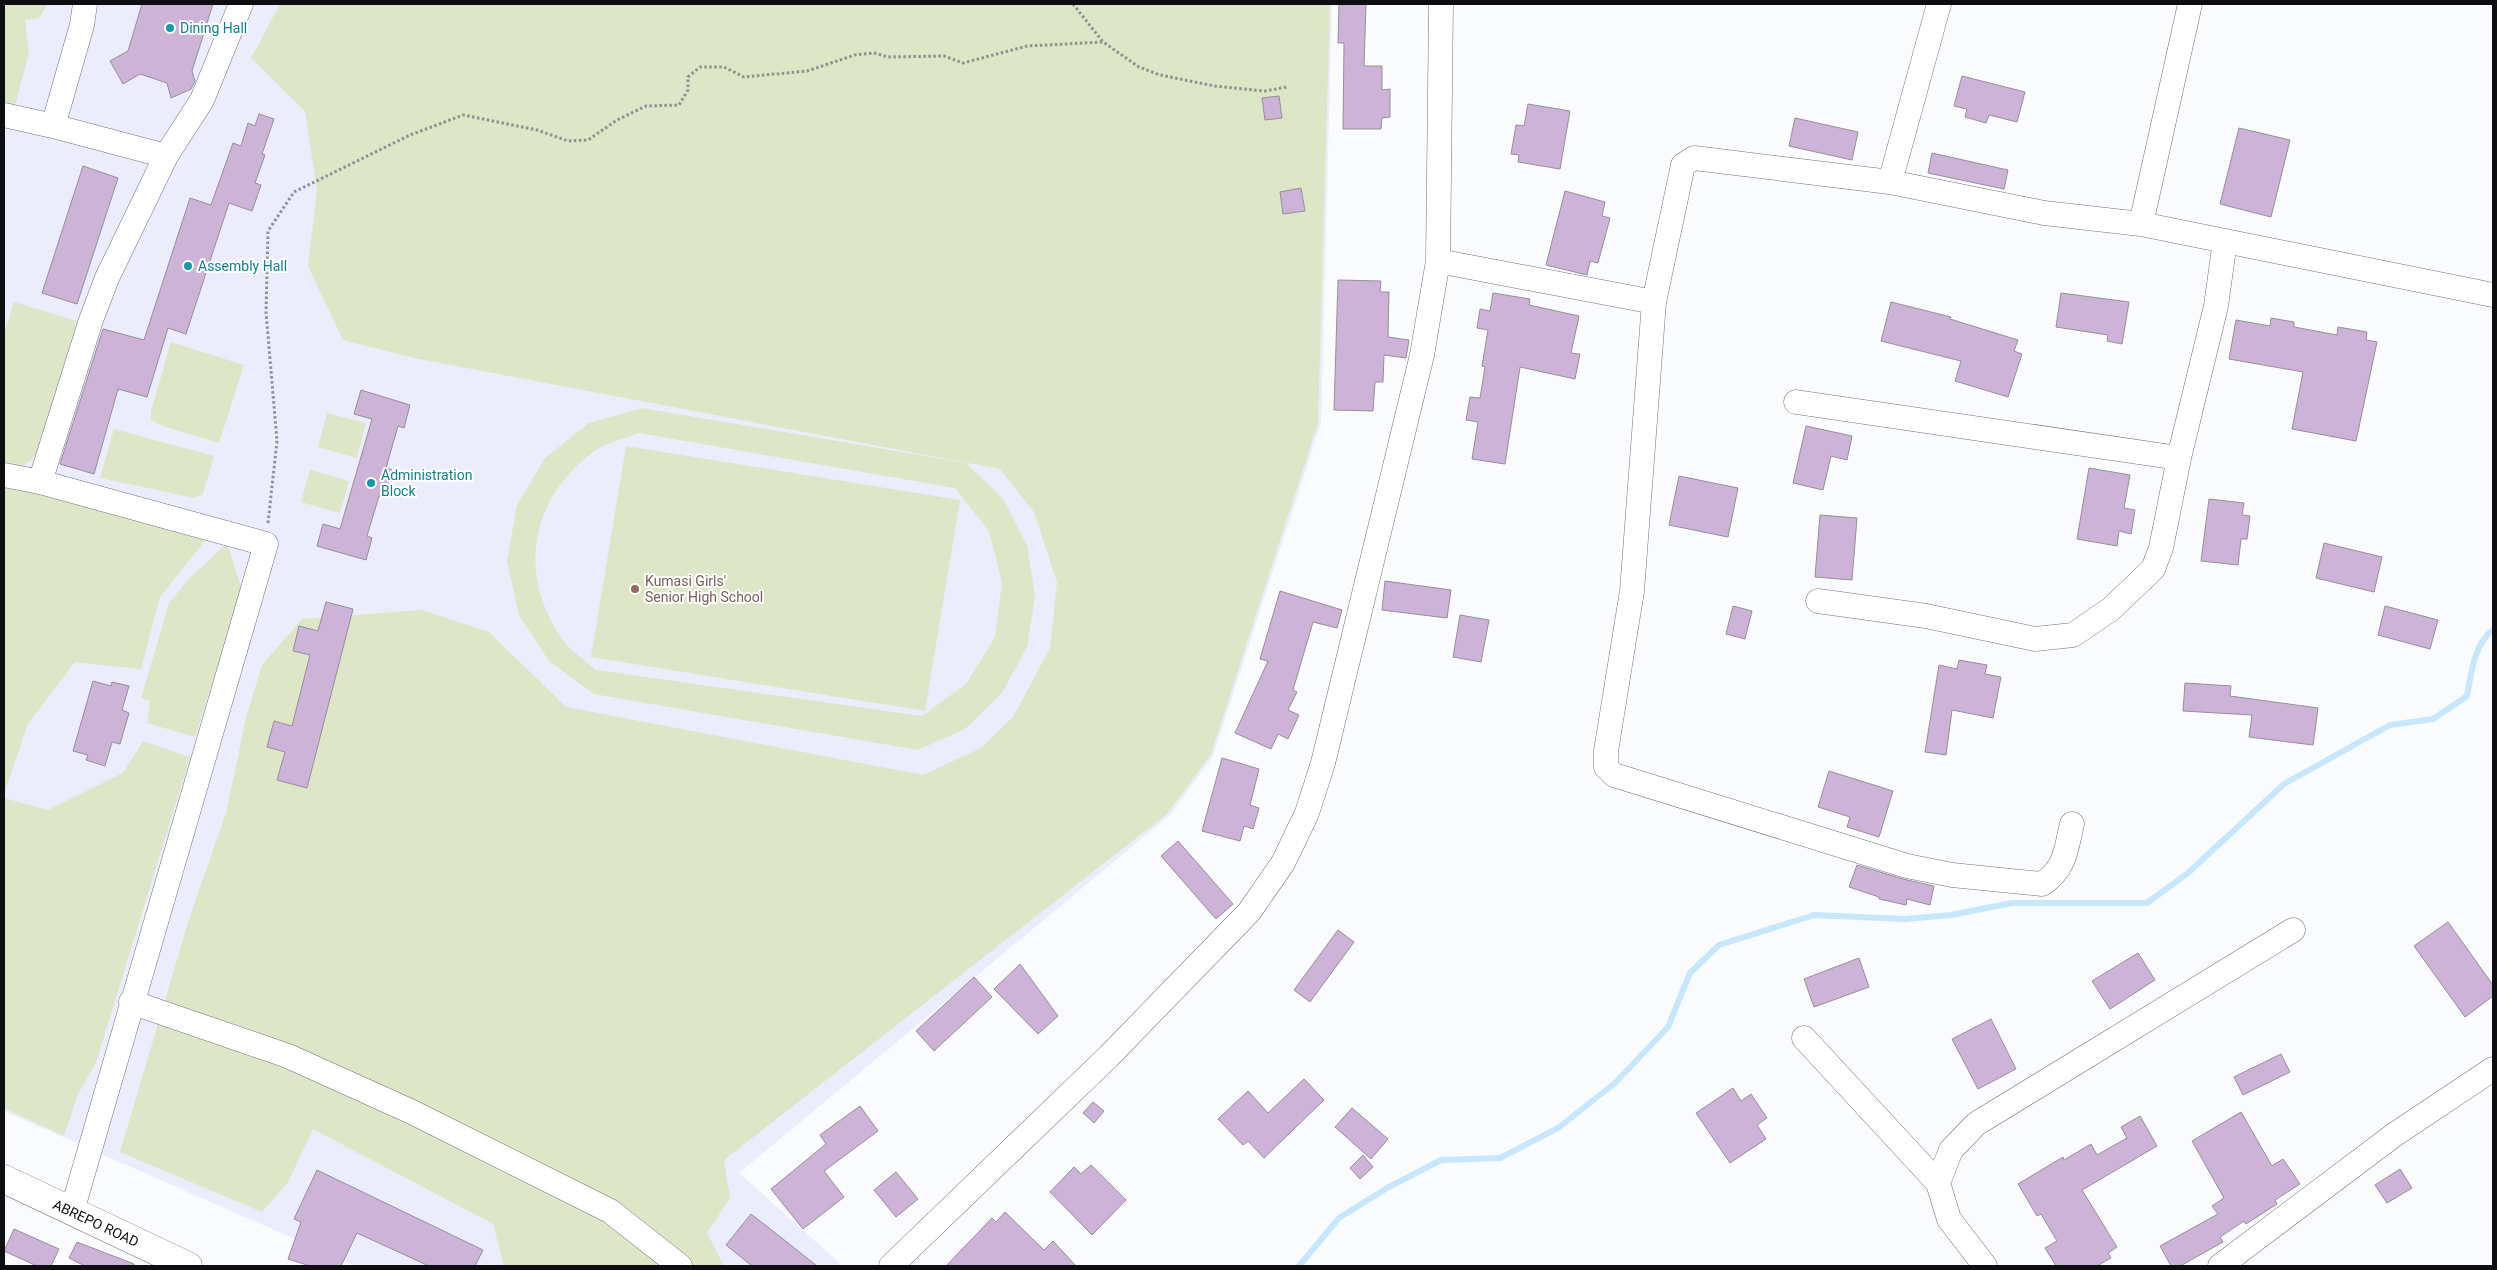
<svg xmlns="http://www.w3.org/2000/svg" width="2497" height="1270" font-family="Roboto,sans-serif">
<style>
.built{fill:#ebedfc}
.green{fill:#dde6c6;fill-rule:evenodd}
.lines{fill:none;stroke-linecap:round;stroke-linejoin:round}
.stream{stroke:#c6e7fe;stroke-width:6}
.building{fill:#ceb3d8;stroke:#958e98}
.minor-casing{stroke:#70717b;stroke-width:25}
.major-casing{stroke:#70717b;stroke-width:29}
.path{stroke:#8f9092;stroke-width:3;stroke-dasharray:2.5 2.5;stroke-linecap:butt}
.minor{stroke:#fff;stroke-width:24}
.major{stroke:#fff;stroke-width:28}
.culture-dot{fill:#0f9aa8;stroke:#fff;stroke-width:2}
.education-dot{fill:#8d6e63;stroke:#fff;stroke-width:2}
.labels{text-anchor:middle;dominant-baseline:central;stroke-width:4;stroke-linejoin:round;paint-order:stroke}
.culture-label{font-size:14px;fill:#0d838f;stroke:#fff;text-anchor:start}
.education-label{font-size:14px;fill:#785e54;stroke:#fff;text-anchor:start}
.street-label{font-size:14px;fill:#0e0e12;stroke:#fff}
</style>
<rect width="100%" height="100%" fill="#fafbfd"/>
<!-- built -->
<path class="built" d="M4,4H1332L1321,423L1213,756L1170,815L739,1173L843,1266H356L4,1111Z"/>
<!-- green -->
<path class="green" d="M4,4H48L39,18L25,20L29,53L13,113L4,110Z
M280,4H1330L1318,423L1211,754L1167,814L724,1160L730,1198L707,1233L724,1266H504L493,1224L313,1129L288,1182L262,1212L120,1152L190,916L226,813L246,718L262,665L302,619L422,610L489,632L566,707L923,775L981,748L1013,717L1050,648L1057,582L1034,512L1000,469L414,358L343,340L308,266L317,190L305,111L251,58Z
M14,302L77,321L39,447L35,456L22,467L4,463V333Z
M171,342L244,365L219,443L163,426L151,420V411Z
M642,408L966,463L1003,499L1027,545L1035,596L1027,647L1002,693L965,729L918,750L594,694L549,661L519,615L507,561L517,505L545,458L589,423ZM639,433L955,488L989,531L1002,583L995,637L966,684L922,716L596,670C585,660 570,651 562,639C516,573 531,496 596,450C608,442 626,438 639,433Z
M327,413L366,423L357,458L318,447Z
M114,429L214,456L203,494L195,498L100,478Z
M626,446L960,500L925,711L591,657Z
M310,470L349,481L340,513L301,502Z
M4,486L211,533L160,597L141,669L75,662L28,724L4,794Z
M227,543L242,590L195,737L147,723L150,701L141,698L169,603L188,580Z
M143,741L190,757L96,1063L78,1094L64,1136L4,1108V798L48,810L123,773Z"/>
<g class="lines">
<!-- stream -->
<path class="stream" d="M1299,1266L1339,1218L1387,1188L1441,1160L1500,1158L1558,1128L1615,1083L1668,1027L1690,973L1719,945L1814,915L1905,919L1951,915L2012,903H2147L2188,873L2284,784L2390,725L2433,719L2467,696C2471,674 2474,644 2493,630"/>
</g>
<!-- building -->
<path class="building" d="M142,4H213L192,71L195,81L191,89L171,98L167,83L140,74L123,84L110,61L128,51Z
M1339,4H1366L1364,66H1382V90L1390,89V117L1382,118L1381,129H1343L1344,43H1338Z
M1962,76L2025,92L2017,122L1989,115L1986,123L1965,117L1967,109L1954,106Z
M1279,96L1282,118L1265,120L1262,98Z
M1528,104L1570,111L1560,169L1518,162L1519,155L1511,154L1516,125L1524,126Z
M259,114L274,119L262,154L265,155L255,183L261,185L252,211L229,203L186,334L168,328L147,397L118,389L94,474L60,464L103,329L144,340L190,198L211,205L233,143L241,146L248,123L255,126Z
M1795,118L1858,132L1852,160L1789,146Z
M2239,128L2290,140L2271,217L2220,204Z
M1932,153L2008,170L2004,189L1928,173Z
M83,166L118,178L77,304L42,293Z
M1301,188L1305,211L1283,214L1280,192Z
M1565,191L1605,202L1602,216L1610,218L1598,263L1590,261L1587,275L1546,265Z
M1338,280L1381,281L1380,292H1389L1388,337L1409,340L1406,358L1384,355L1383,382H1375L1373,411L1334,410Z
M1493,293L1530,299L1529,305L1579,316L1571,353L1580,354L1575,379L1520,367L1505,464L1472,459L1478,422L1466,420L1470,397L1480,398L1485,367L1482,366L1488,330L1477,328L1480,309L1490,311Z
M2061,293L2129,302L2122,344L2107,341L2108,335L2056,327Z
M1891,302L1951,317L1950,319L2018,340L2014,351L2022,354L2008,397L1955,381L1961,361L1881,341Z
M2271,318L2294,322V327L2337,335L2338,327L2367,332L2366,340L2377,342L2356,441L2292,429L2303,372L2229,359L2236,320L2270,326Z
M361,390L410,405L404,428L398,426L386,468L392,470L384,497L379,496L367,536L372,538L366,560L317,546L323,524L340,529L372,419L354,414Z
M1806,426L1852,436L1847,460L1831,456L1823,490L1793,483Z
M2089,468L2130,475L2124,508L2135,510L2131,534L2119,531L2117,546L2077,539Z
M1679,476L1738,488L1728,537L1669,525Z
M2209,499L2244,503L2242,515L2250,516L2247,539H2241L2238,565L2201,561Z
M1820,515L1857,518L1852,580L1815,577Z
M2324,543L2382,557L2374,592L2316,578Z
M1385,581L1451,590L1447,618L1382,610Z
M1280,591L1342,610L1337,628L1313,622L1293,690L1297,692L1288,710L1299,715L1288,739L1278,734L1271,749L1235,733L1268,661L1260,659Z
M326,602L353,609L307,788L277,780L285,752L267,747L274,721L292,726L310,655L293,651L299,626L318,631Z
M1733,606L1752,611L1745,639L1726,634Z
M2385,606L2438,620L2430,649L2378,635Z
M1460,615L1489,620L1481,662L1453,657Z
M1959,660L1987,665L1985,674L2001,677L1993,718L1952,710L1946,755L1925,752L1939,665L1957,669Z
M93,681L111,686L112,682L129,686L122,710L129,713L120,744L112,742L105,766L86,760L88,755L73,751Z
M2185,683L2231,686L2230,696L2318,708L2313,745L2249,737L2252,715L2183,711Z
M1222,758L1259,769L1250,805L1259,808L1253,829L1244,826L1240,841L1202,831Z
M1829,771L1893,791L1879,837L1847,827L1850,817L1818,807Z
M1178,841L1233,904L1216,919L1161,856Z
M1857,865L1903,879L1934,886L1930,905L1907,899L1906,905L1879,899V897L1849,887Z
M2448,922L2493,985V996L2465,1017L2414,946Z
M1338,930L1354,942L1310,1002L1294,990Z
M2138,953L2155,980L2110,1009L2092,981Z
M1859,958L1869,987L1814,1007L1804,979Z
M1020,964L1058,1016L1038,1034L994,989Z
M974,977L992,997L934,1051L916,1031Z
M1991,1019L2016,1069L1978,1089L1952,1039Z
M2281,1054L2290,1072L2243,1095L2234,1077Z
M1304,1079L1324,1100L1264,1158L1248,1141L1243,1145L1218,1119L1248,1091L1268,1113Z
M1733,1088L1741,1101L1751,1094L1767,1118L1757,1125L1766,1139L1730,1163L1696,1113Z
M1093,1102L1104,1111L1094,1123L1083,1113Z
M860,1106L878,1131L824,1171L844,1197L803,1229L771,1189L826,1144L820,1135Z
M1352,1108L1388,1139L1371,1159L1335,1127Z
M2241,1112L2272,1166L2283,1159L2300,1184L2275,1200L2277,1204L2246,1224L2244,1221L2220,1237L2223,1242L2180,1266H2171L2160,1246L2218,1214L2212,1206L2224,1198L2192,1141Z
M2140,1116L2157,1146L2082,1190L2117,1247L2108,1253L2111,1258L2097,1266H2056L2045,1248L2057,1241L2041,1214L2037,1216L2018,1184L2063,1157L2064,1160L2091,1144L2097,1155L2127,1138L2121,1127Z
M1363,1155L1373,1167L1360,1179L1350,1168Z
M1091,1165L1126,1200L1092,1235L1050,1192L1074,1167L1081,1174Z
M2400,1169L2412,1188L2387,1203L2375,1185Z
M317,1170L483,1250L475,1266H429L357,1233L341,1266H310L288,1259L301,1222L294,1219Z
M896,1172L918,1199L896,1217L874,1190Z
M1005,1212L1044,1250L1053,1241L1076,1266H946L992,1218L996,1222Z
M751,1214L783,1239L817,1266H752L726,1245Z
M14,1229L59,1249L51,1266H37L4,1251Z
M77,1242L134,1264V1266H85L69,1258Z"/>
<g class="lines">
<defs>
<path id="minor" d="M85,4L82,25L53,126L166,156
M4,115L53,126
M1890,182L1939,4
M2141,224L2190,4
M1438,261L1654,302
M1796,402L2179,458
M4,475L40,482L266,544L72,1211
M40,482L91,320L107,278L166,156L202,100L241,4
M1818,601L1926,616L2035,639L2073,635L2111,609L2153,569L2161,548L2179,458L2216,306L2225,241
M2072,824C2066,849 2066,868 2042,884L1952,875L1907,866L1614,775L1606,767V751L1632,591L1654,302L1683,165L1694,158L1890,182L2044,213L2141,224L2493,295
M131,1002L288,1056L412,1112L610,1211L680,1266
M1804,1038L1938,1183L1949,1219L1985,1266
M1938,1183L1951,1150L1976,1124L2293,930
M891,1266L1109,1056L1249,912L1283,863L1307,813L1323,763L1422,355L1438,261L1441,4
M2220,1266L2394,1135L2493,1069"/>
<path id="major" d="M4,1179L188,1266"/>
</defs>
<!-- minor casing -->
<use href="#minor" class="minor-casing"/>
<!-- major casing -->
<use href="#major" class="major-casing"/>
<!-- path -->
<path class="path" d="M1073,4L1103,42
M268,523L277,441L266,312L268,231L294,192L410,135L463,115L537,130L568,141L588,140L617,120L646,106L679,105L688,90V77L700,67H724L744,77L807,71L855,55L874,53L888,57L944,56L963,63L1027,46L1103,42L1139,67L1160,75L1215,86L1265,91L1287,87"/>
<!-- minor -->
<use href="#minor" class="minor"/>
<!-- major -->
<use href="#major" class="major"/>
</g>
<!-- markers -->
<g class="culture-dot">
<circle cx="170" cy="28" r="5"/>
<circle cx="188" cy="266" r="5"/>
<circle cx="371" cy="483" r="5"/>
</g>
<circle class="education-dot" cx="635" cy="589" r="5"/>
<g class="labels">
<!-- culture labels -->
<g class="culture-label">
<text x="180" y="28">Dining Hall</text>
<text x="198" y="266">Assembly Hall</text>
<text x="381" y="475">Administration<tspan x="381" dy="16">Block</tspan></text>
</g>
<!-- education labels -->
<g class="education-label">
<text x="645" y="581">Kumasi Girls'<tspan x="645" dy="16">Senior High School</tspan></text>
</g>
<!-- street labels -->
<g class="street-label">
<text transform="translate(96 1223) rotate(25)">ABREPO ROAD</text>
</g>
</g>
<!-- border -->
<rect width="2497" height="1270" fill="none" stroke="#0e0e12" stroke-width="10"/>
</svg>
